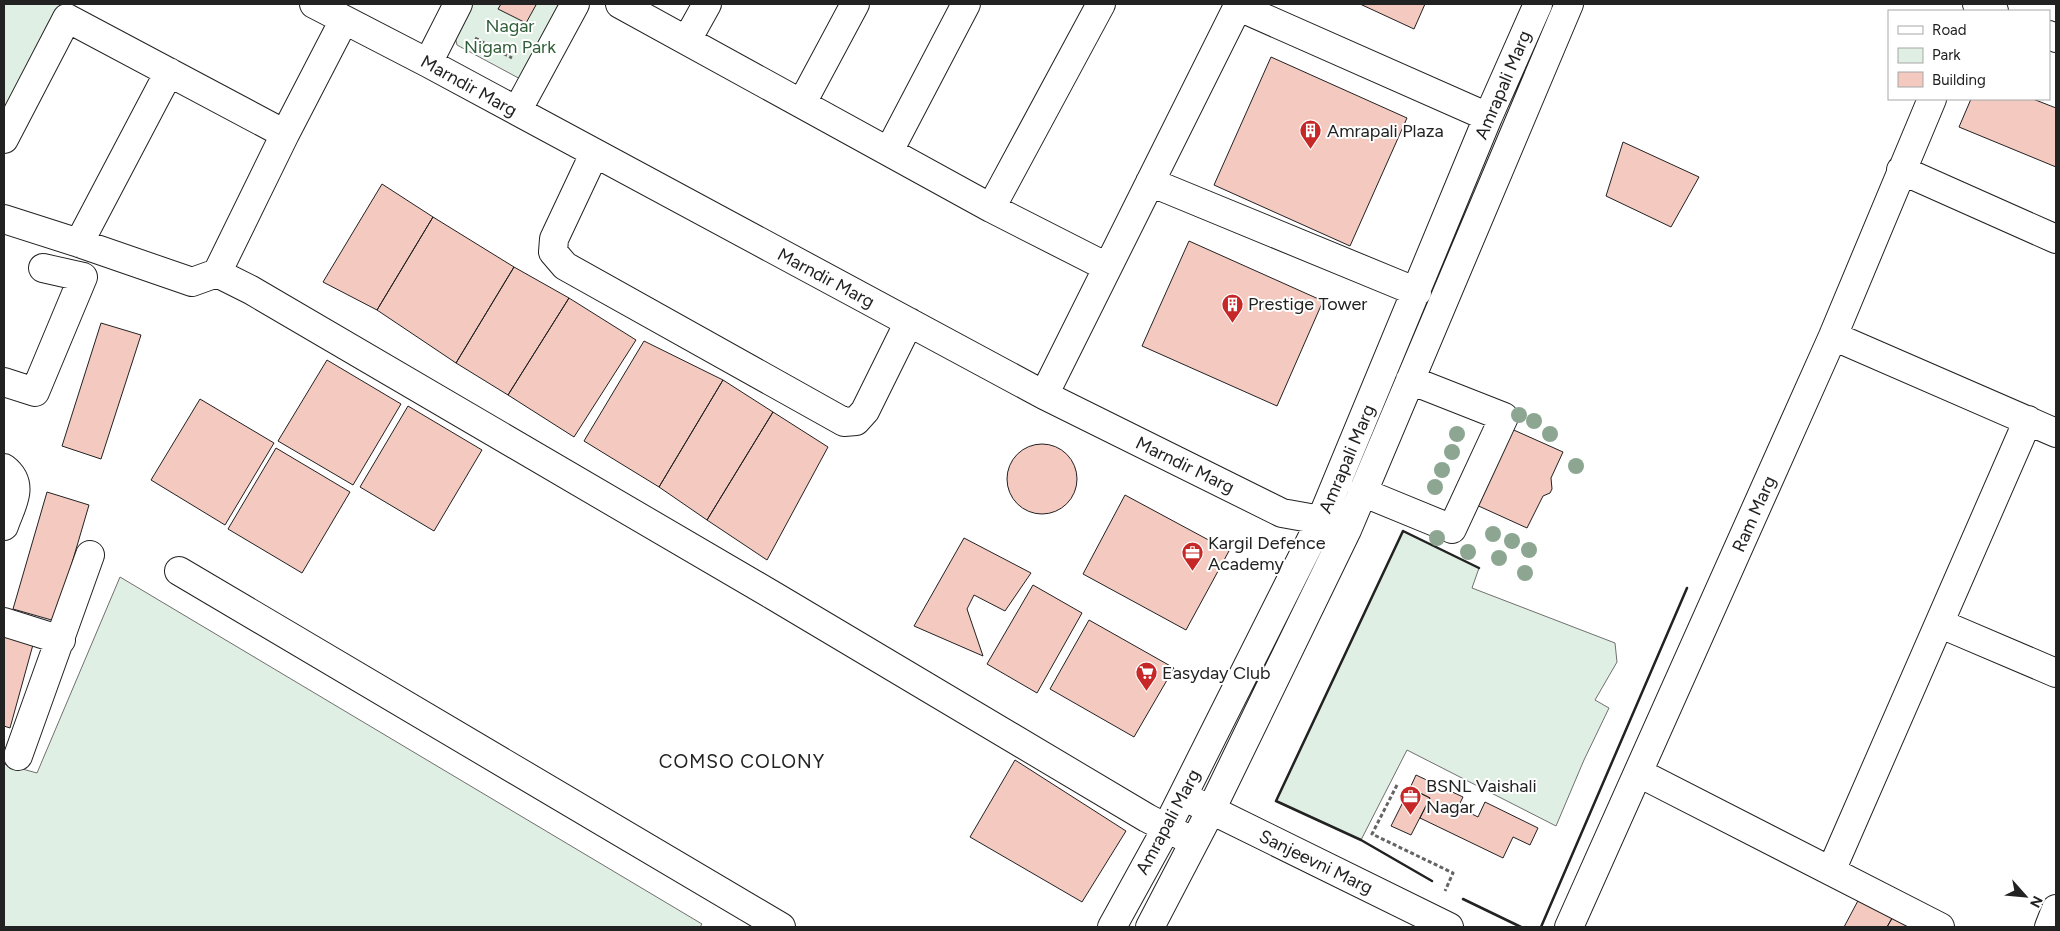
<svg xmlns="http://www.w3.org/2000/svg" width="2060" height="931" font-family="Figtree,sans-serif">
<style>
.green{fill:#e0efe3;stroke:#6f6f6f}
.building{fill:#f3c9c0;stroke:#222}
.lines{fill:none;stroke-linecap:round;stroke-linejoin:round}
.minor-casing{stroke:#222;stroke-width:30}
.path{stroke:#646464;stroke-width:3;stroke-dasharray:4 2.5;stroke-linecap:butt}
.minor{stroke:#fff;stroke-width:28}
.wall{stroke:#222;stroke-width:2.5}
.tree{fill:#8da692}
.labels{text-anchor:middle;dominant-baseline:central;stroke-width:4;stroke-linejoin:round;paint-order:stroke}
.park-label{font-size:18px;fill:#2f5e38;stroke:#fff}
.street-label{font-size:18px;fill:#222;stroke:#fff}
.poi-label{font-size:18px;fill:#222;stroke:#fff;text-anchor:start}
.neighbourhood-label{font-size:19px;letter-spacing:1px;fill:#222;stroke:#fff}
</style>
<rect width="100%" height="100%" fill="#fff"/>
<!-- green -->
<path class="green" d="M4,4H66L4,127Z
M469,4H564L524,81L457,45L454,32Z
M1403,531L1479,568L1472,588L1615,643L1617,662L1595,700L1609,708L1584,760L1556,826L1407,750L1361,840L1276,801Z
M120,577L702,924L700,927H4V764L37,773Z"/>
<!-- building -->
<path class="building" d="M501,4H533L536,5L526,23L498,9Z
M1360,4H1425L1414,29Z
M1271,57L1407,118L1350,246L1214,185Z
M1971,99H2033L2056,108V167L1959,127Z
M1623,142L1699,177L1671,227L1606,196Z
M382,184L433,217L377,310L323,282Z
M433,217L514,267L456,363L377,310Z
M1189,241L1323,301L1277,406L1142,346Z
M514,267L569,298L508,395L456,363Z
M569,298L636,340L574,437L508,395Z
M101,323L141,335L101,459L62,446Z
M644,341L723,380L659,487L584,441Z
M327,360L401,404L353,485L278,441Z
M723,380L773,412L707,520L659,487Z
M200,399L274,443L225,525L151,480Z
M408,406L482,450L434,531L360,487Z
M773,412L828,447L767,560L707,520Z
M1507,427L1563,452L1551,478L1552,489L1550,493L1543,496L1527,528L1472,503Z
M1007 479a35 35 0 1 1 70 0a35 35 0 1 1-70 0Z
M276,448L350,492L302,573L228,529Z
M47,492L89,505L55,621L13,609Z
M1125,495L1229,551L1186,630L1083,574Z
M964,538L1031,573L1005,611L974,595L967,609L983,656L914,626Z
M1033,585L1082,613L1037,693L987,664Z
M1089,620L1174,668L1134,737L1050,689Z
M4,633L34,641L10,728L4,726Z
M1015,760L1126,831L1082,902L970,837Z
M1416,775L1463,797L1458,807L1478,817L1485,802L1538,828L1530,845L1513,837L1503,858L1420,818L1430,798L1410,788Z
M1410,788L1430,798L1411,835L1391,826Z
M1861,895L1895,913L1887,927H1844Z
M1895,913L1922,927H1887Z"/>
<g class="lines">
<defs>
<path id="minor" d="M314,4L428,63L1044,395L1282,513L1321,520L1347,530
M620,4L991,208L1107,267
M1977,4L1994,11
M1237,6L1488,117
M2049,35L2056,38
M687,40L707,4
M428,63L458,4
M802,103L855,4
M517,111L575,4
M4,139L67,18L285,134
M889,151L966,4
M594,154L554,239L553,252L565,266L844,422L856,421L865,411L909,322
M1901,170L2056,239
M1150,182L1417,292
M991,208L1101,4
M4,219L79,243L192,282L217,273L285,134L344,20
M79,243L169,72
M217,273L251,290L774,596L1147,818L1194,842
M1833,336L2056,433
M4,382L35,392L83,277L43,268
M1044,395L1239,4
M4,468C26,485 11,505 4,526
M1362,492L1452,529L1504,417L1410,380
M179,571L781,927
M4,622L61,640
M1941,624L2056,673
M18,756L90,555
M1639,773L1940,927
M1195,802L1449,927
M1831,871L2028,420
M1112,927L1166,829L1321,520L1488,117L1538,4
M1150,927L1211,810L1347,530L1569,4
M1569,927L1833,336L1932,99
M2049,927L2056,909"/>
</defs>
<!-- minor casing -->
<use href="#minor" class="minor-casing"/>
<!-- path -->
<path class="path" d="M475,38L512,58
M1397,785L1372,834L1453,873L1445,891"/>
<!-- minor -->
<use href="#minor" class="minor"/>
<!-- wall -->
<path class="wall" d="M1432,881L1361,840L1276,801L1403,531L1479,568
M1463,899L1521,927
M1541,927L1687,588"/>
</g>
<!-- trees -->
<g class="tree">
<circle cx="1519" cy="415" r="8"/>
<circle cx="1534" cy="421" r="8"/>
<circle cx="1457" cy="434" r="8"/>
<circle cx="1550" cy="434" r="8"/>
<circle cx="1452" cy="452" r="8"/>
<circle cx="1576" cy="466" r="8"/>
<circle cx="1442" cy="470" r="8"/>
<circle cx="1435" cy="487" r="8"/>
<circle cx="1493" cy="534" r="8"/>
<circle cx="1437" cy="538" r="8"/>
<circle cx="1512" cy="541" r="8"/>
<circle cx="1529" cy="550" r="8"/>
<circle cx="1468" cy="552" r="8"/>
<circle cx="1499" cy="558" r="8"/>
<circle cx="1525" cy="573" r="8"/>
</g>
<!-- icons -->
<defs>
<symbol id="building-pin" viewBox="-11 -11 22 30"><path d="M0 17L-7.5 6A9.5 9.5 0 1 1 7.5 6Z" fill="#c62828" stroke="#fff"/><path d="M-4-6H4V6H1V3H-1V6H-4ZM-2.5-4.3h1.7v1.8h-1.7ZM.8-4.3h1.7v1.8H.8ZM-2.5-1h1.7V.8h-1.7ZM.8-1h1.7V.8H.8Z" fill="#fff"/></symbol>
<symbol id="office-pin" viewBox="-11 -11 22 30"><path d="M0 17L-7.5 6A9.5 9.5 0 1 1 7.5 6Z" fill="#c62828" stroke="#fff"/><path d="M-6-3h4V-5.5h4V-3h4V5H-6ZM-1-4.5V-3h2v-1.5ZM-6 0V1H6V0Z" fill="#fff"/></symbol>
<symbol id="supermarket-pin" viewBox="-11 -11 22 30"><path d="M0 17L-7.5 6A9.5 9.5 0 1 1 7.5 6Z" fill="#c62828" stroke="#fff"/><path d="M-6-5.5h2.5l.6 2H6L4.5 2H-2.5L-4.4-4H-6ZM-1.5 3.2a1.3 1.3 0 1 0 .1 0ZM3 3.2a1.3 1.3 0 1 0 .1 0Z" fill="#fff"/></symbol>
</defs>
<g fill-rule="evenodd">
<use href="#building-pin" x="1298" y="118" width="25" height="34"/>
<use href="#building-pin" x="1220" y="292" width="25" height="34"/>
<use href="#office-pin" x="1180" y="540" width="25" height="34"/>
<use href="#supermarket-pin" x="1134" y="660" width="25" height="34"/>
<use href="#office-pin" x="1398" y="784" width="25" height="34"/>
</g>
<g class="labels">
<!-- park labels -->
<g class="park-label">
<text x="510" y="26">Nagar<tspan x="510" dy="21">Nigam Park</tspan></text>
</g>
<!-- street labels -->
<g class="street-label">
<text transform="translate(1503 85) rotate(-67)">Amrapali Marg</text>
<text transform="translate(469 86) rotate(29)">Marndir Marg</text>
<text transform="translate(826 278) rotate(28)">Marndir Marg</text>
<text transform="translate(1347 459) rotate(-67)">Amrapali Marg</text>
<text transform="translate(1185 465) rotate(26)">Marndir Marg</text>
<text transform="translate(1754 514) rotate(-66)">Ram Marg</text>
<text transform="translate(1168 822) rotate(-62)">Amrapali Marg</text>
<text transform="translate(1316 862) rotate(26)">Sanjeevni Marg</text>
</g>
<!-- poi labels -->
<g class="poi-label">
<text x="1327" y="131">Amrapali Plaza</text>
<text x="1248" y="304">Prestige Tower</text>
<text x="1208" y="543">Kargil Defence<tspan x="1208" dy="21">Academy</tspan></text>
<text x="1162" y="673">Easyday Club</text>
<text x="1426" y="786">BSNL Vaishali<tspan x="1426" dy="21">Nagar</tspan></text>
</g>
<!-- neighbourhood labels -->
<g class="neighbourhood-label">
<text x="742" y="761">COMSO COLONY</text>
</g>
</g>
<!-- border -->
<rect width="2060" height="931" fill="none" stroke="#222222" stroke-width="10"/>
<!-- legend -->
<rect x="1888" y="10" width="162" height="90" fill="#ffffff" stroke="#a7a7a7"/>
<rect x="1898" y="26" width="25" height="8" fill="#ffffff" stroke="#a7a7a7"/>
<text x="1932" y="35" font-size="15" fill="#222222">Road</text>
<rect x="1898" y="48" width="25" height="15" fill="#e0efe3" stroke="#a7a7a7"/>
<text x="1932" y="60" font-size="15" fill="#222222">Park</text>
<rect x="1898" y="72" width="25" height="15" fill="#f3c9c0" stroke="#a7a7a7"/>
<text x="1932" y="85" font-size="15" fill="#222222">Building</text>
<!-- north arrow -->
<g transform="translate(2025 896) rotate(117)" stroke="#ffffff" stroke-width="4" paint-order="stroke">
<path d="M0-4L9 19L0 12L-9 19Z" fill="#222222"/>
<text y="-8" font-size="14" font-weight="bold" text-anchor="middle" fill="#222222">N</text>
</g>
</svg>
